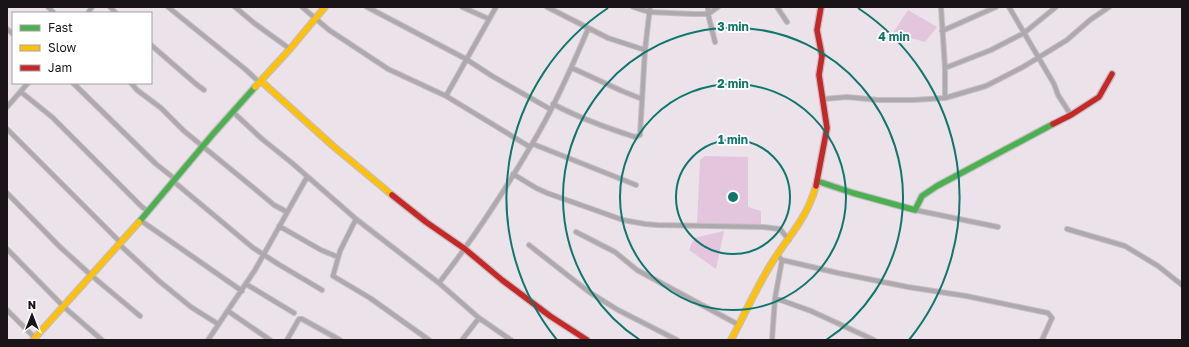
<svg xmlns="http://www.w3.org/2000/svg" width="1189" height="347" font-family="'Golos Text',sans-serif">
<style>
.green{fill:#e3c5de}
.lines{fill:none;stroke-linecap:round;stroke-linejoin:round}
.street-casing{stroke:#c5bec4;stroke-width:6}
.fast-casing{stroke:#c5bec4;stroke-width:8}
.slow-casing{stroke:#c5bec4;stroke-width:8}
.jam-casing{stroke:#c5bec4;stroke-width:8}
.street{stroke:#ada9ac;stroke-width:4}
.fast{stroke:#4caf50;stroke-width:5.5}
.slow{stroke:#ffc107;stroke-width:5.5}
.jam{stroke:#c62828;stroke-width:5.5}
.ring{fill:none;stroke:#0f766e;stroke-width:2}
.centre{fill:#0f766e;stroke:#fff;stroke-width:2}
.ring-label{font-size:12px;text-anchor:middle;font-weight:bold;fill:#0f766e;stroke:#fff;stroke-width:3.5;stroke-linejoin:round;paint-order:stroke}
</style>
<rect width="100%" height="100%" fill="#ece2ea"/>
<!-- green -->
<path class="green" d="M908,10L937,27L925,42L893,33Z
M705,156L748,157V207L761,211V225L697,224L700,160Z
M724,231L716,269L689,250L694,238Z"/>
<g class="lines">
<defs>
<path id="street" d="M48,7L54,13
M110,7L116,13
M168,7L245,69L259,82
M235,7L254,23L290,49
M302,7L329,30L388,69L446,96L530,147
M367,7L466,59L492,76L550,109
M462,7L489,19
M547,7L608,38L645,50
M633,7L649,12L693,14H708L718,7
M708,7V14L715,42
M777,7L787,22
M941,7L945,68V98
M1009,7L1054,84L1058,95L1071,115
M88,13L92,7
M7,29L13,34
M942,31L996,7
M151,45L196,84L204,90
M572,68L622,91L642,99
M945,68L991,50L1024,33L1056,7
M73,83L156,164L175,179
M131,83L137,90L161,108L184,131L255,189L274,205L287,212
M21,92L52,117L142,207L148,211
M446,96L496,7
M823,99L847,97L878,100H913L945,98L986,86L1023,67L1067,40L1090,20L1109,7
M553,104C579,118 607,128 635,137L640,135L645,50L650,7
M7,107L28,83
M233,112L262,139L292,163L356,219L439,283L479,318L462,340
M7,129L121,243
M533,144L636,185
M513,174L536,188L547,193L623,220L645,224L657,225L763,227L780,229L789,240
M173,181L252,247L278,264L322,290
M7,193L60,247L92,276L140,316
M915,210L998,227
M356,219L340,251L333,276L370,298L429,340
M140,220L242,291
M279,226L321,250L338,257
M1067,229L1125,246L1158,266L1182,285
M576,232L615,252L637,270L739,325
M120,245L159,281L191,307L218,324
M529,245L589,292L618,310L677,340
M7,249L64,307L102,340
M782,260L838,273L908,287L966,296L1048,313L1052,318L1042,340
M439,283C473,239 504,192 532,144C554,108 572,67 588,29
M246,284L294,313
M775,298L811,311L874,340
M7,310L35,338
M228,311L270,340
M479,318L511,340
M208,340L255,270L307,177
M287,340L299,319H302L340,340
M772,340L775,298L782,260L778,256"/>
<path id="fast" d="M817,181L853,193L915,210L922,196L937,186L1053,124
M139,222L213,134L255,87"/>
<path id="slow" d="M261,81L333,146L392,195
M255,87L290,49L325,7
M33,340L139,222
M731,340C745,314 757,286 773,261C791,233 807,218 816,186"/>
<path id="jam" d="M1053,124L1071,115L1099,97L1112,74
M816,186L827,128L819,75L822,56L817,30L821,7
M392,195L426,222L465,249L502,280L550,316L587,340"/>
</defs>
<!-- street casing -->
<use href="#street" class="street-casing"/>
<!-- fast casing -->
<use href="#fast" class="fast-casing"/>
<!-- slow casing -->
<use href="#slow" class="slow-casing"/>
<!-- jam casing -->
<use href="#jam" class="jam-casing"/>
<!-- street -->
<use href="#street" class="street"/>
<!-- fast -->
<use href="#fast" class="fast"/>
<!-- slow -->
<use href="#slow" class="slow"/>
<!-- jam -->
<use href="#jam" class="jam"/>
</g>
<!-- distance rings -->
<g class="ring">
<circle cx="733" cy="197" r="57"/>
<circle cx="733" cy="197" r="113"/>
<path d="M640 340A170 170 0 1 1 826 340"/>
<path d="M557 340A227 227 0 0 1 608 8M858 8A227 227 0 0 1 909 340"/>
</g>
<circle cx="733" cy="197" r="6" class="centre"/>
<g class="ring-label">
<text x="733" y="31">3 min</text>
<text x="894" y="41">4 min</text>
<text x="733" y="88">2 min</text>
<text x="733" y="144">1 min</text>
</g>
<!-- border -->
<rect width="1189" height="347" fill="none" stroke="#1a1419" stroke-width="16"/>
<!-- legend -->
<rect x="12" y="12" width="140" height="72" fill="#ffffff" stroke="#a3a1a3"/>
<rect x="20" y="25" width="20" height="6" fill="#4caf50" stroke="#a3a1a3"/>
<text x="48" y="32" font-size="12" fill="#1a1419">Fast</text>
<rect x="20" y="45" width="20" height="6" fill="#ffc107" stroke="#a3a1a3"/>
<text x="48" y="52" font-size="12" fill="#1a1419">Slow</text>
<rect x="20" y="65" width="20" height="6" fill="#c62828" stroke="#a3a1a3"/>
<text x="48" y="72" font-size="12" fill="#1a1419">Jam</text>
<!-- north arrow -->
<g transform="translate(32 315)" stroke="#ffffff" stroke-width="3" paint-order="stroke">
<path d="M0-3L7 15L0 10L-7 15Z" fill="#1a1419"/>
<text y="-6" font-size="11" font-weight="bold" text-anchor="middle" fill="#1a1419">N</text>
</g>
</svg>
